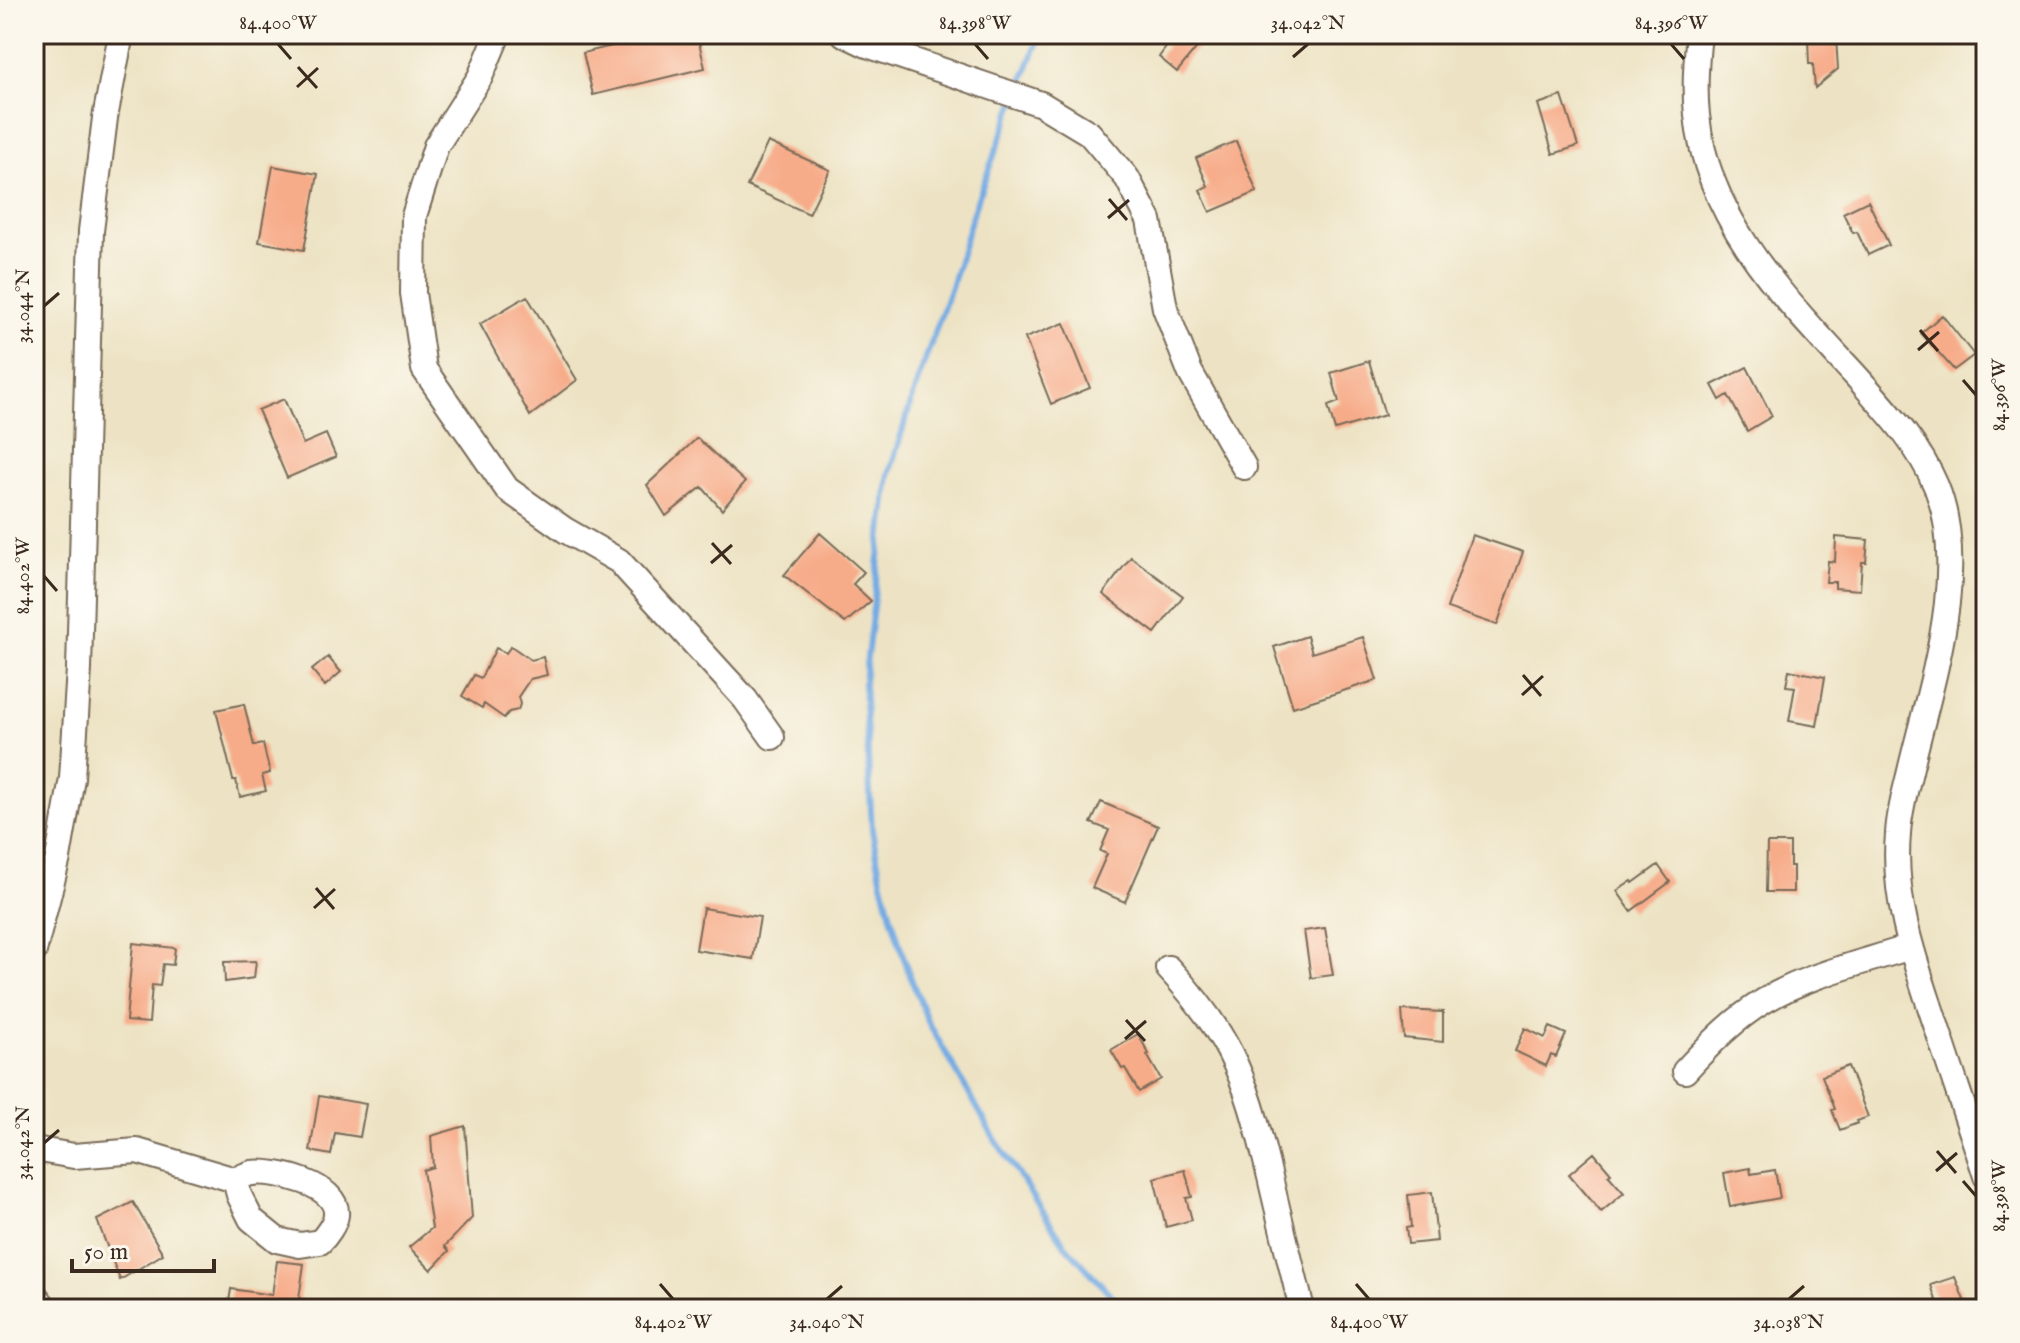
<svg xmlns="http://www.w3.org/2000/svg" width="2020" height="1343" font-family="'IM FELL English',serif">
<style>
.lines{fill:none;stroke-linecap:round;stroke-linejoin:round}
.stream{stroke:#74abe3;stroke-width:6}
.building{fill:#f7ac89}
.minor-casing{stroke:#796b58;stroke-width:28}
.minor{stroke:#fff;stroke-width:24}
.ticks{fill:none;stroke:#3b2a1e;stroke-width:3}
.neatline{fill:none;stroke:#3b2a1e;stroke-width:3}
.ticks-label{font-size:20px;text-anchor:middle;fill:#3b2a1e}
</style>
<rect width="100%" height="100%" fill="#fbf7ec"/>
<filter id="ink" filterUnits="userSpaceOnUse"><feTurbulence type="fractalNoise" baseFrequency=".0125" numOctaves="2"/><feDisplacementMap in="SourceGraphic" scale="16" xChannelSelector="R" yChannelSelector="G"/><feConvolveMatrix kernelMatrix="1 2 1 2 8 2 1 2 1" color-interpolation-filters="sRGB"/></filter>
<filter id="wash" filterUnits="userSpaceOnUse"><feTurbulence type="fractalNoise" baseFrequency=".006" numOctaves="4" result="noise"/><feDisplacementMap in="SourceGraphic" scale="32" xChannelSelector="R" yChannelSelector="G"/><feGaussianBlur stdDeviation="1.8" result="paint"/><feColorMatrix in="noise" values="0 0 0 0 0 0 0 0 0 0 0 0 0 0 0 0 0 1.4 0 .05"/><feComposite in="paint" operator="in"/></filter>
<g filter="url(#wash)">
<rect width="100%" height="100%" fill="#ede3c4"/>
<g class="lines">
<!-- stream -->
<path class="stream" d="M1019,90L1041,34
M1015,101L976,203L952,284L918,380L889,474L864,682L872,830L881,879L891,916L907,968L927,1020L995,1139L1065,1245L1124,1309"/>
</g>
<g id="blocks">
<!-- building -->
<path class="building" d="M661,34H697L705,68L593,95L583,53Z
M1152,34H1208L1177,72L1159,57L1167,46Z
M1836,38L1838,69L1815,88L1813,64H1809L1808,39Z
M1562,96L1578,146L1553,154L1538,104Z
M1236,141L1257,192L1210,212L1200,190L1208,186L1196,158Z
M768,142L830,170L809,214L747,186Z
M273,166L318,174L304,250L259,242Z
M1868,201L1889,245L1868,255L1857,232L1853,233L1843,213Z
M527,296L577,380L530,416L480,324Z
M1942,315L1974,355L1954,370L1921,333Z
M1064,323L1090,388L1051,404L1025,338Z
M1369,361L1385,415L1335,430L1328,406L1339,402L1331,373Z
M1747,367L1772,416L1747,431L1728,395L1720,400L1712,385Z
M284,399L303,444L326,434L336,457L287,478L258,410Z
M697,438L745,482L722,510L702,487L666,516L647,485Z
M820,533L864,572L853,584L871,601L845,623L784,575Z
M1472,535L1523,552L1497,625L1447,608Z
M1836,537L1868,540L1866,562H1862L1860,590L1835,588V582H1826L1828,561L1835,562Z
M1131,557L1183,596L1155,633L1103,594Z
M1307,636L1312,653L1363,637L1377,680L1293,707L1274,647Z
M511,646L531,660L543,657L547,675L530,679L518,697L520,704L518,710L509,712L504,718L484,704L482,708L462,696L474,675L481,678L496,648L506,653Z
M328,657L341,672L325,686L312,670Z
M1789,670L1825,677L1817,726L1789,721L1795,687L1786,686Z
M244,704L254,746L263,744L270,773L262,775L266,791L240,797L236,780H233L216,710Z
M1101,802L1158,826L1125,902L1092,888L1107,854L1100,851L1109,830L1091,823Z
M1767,843H1790V866H1793V892H1766Z
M1658,865L1670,882L1631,911L1617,891L1632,881L1633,883Z
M703,908L760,917L753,959L696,950Z
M1325,928L1333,975L1311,978L1304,931Z
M133,943L175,948L173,965L163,964L160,986L152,985L149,1023L126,1021Z
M256,961L254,978L225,982L224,962Z
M1402,1010L1443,1012V1042L1404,1038Z
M1550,1027L1566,1034L1556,1057L1551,1055L1546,1066L1515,1051L1525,1028L1545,1038Z
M1138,1034L1149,1054L1147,1055L1161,1079L1139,1092L1125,1068L1122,1069L1111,1050Z
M1848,1066L1868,1117L1857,1121L1858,1123L1840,1130L1832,1110L1835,1109L1822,1076Z
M319,1096L366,1104L360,1137L335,1133L331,1155L310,1151Z
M465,1126L472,1218L445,1246L449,1251L431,1270L409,1247L432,1228L423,1170L433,1167L431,1136Z
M1594,1153L1611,1173L1608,1175L1624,1193L1601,1212L1569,1174Z
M1750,1168L1751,1174L1775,1170L1780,1198L1730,1207L1724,1173Z
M1185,1170L1192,1197L1186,1198L1192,1220L1166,1227L1154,1178Z
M1432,1192L1437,1241L1408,1244L1406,1228L1411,1227L1408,1195Z
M133,1202L163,1254L120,1280L97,1220Z
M277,1261L304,1264L299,1299L305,1300L304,1309H228L231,1289L272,1295Z
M1955,1277L1965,1303L1962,1304L1964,1309H1939L1931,1285Z"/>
</g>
</g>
<g filter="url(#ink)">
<use href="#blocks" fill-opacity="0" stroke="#796b58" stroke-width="2"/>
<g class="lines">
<defs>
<path id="minor" d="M498,34L480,77L436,146L414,216L413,293L424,369L507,489L565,530L619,561L745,699L772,737
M844,34L867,45L1041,104L1089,133L1127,178L1149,220L1165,308L1190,372L1244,467
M1699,34C1696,61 1694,88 1697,115C1707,222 1787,301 1856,376C1886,410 1918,443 1936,486C1970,569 1931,683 1911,767C1906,789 1899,811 1898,834C1892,902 1916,964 1937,1028C1953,1077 1970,1126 1986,1176
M34,951L58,858L72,778L79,669L91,231L105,118L121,34
M1168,968C1192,994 1214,1021 1230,1053C1250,1092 1259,1134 1270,1177C1280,1221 1291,1265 1302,1309
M1685,1071C1709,1045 1734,1019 1764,1001C1809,974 1862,963 1910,947
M34,1149L74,1156L137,1151L235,1180C240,1178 246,1174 252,1173C275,1170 339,1184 336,1215C335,1224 326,1236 320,1242L300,1245L277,1240L251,1219L239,1195L235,1180
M34,1294L46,1309"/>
</defs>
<!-- minor casing -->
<use href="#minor" class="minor-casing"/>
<!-- minor -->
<use href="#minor" class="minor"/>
</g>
</g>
<!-- ticks -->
<path class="ticks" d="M278,44L291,59M975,44L988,59M1671,44L1684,59M1293,57L1308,44M298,67L317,88M297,87L318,68M1109,199L1127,220M1108,218L1129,200M44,306L59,293M1920,330L1938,351M1918,350L1939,332M1963,380L1976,395M712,543L731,564M711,563L732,545M44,576L57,591M1523,675L1541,696M1522,695L1543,676M316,888L334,909M314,908L335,889M1126,1020L1145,1041M1125,1039L1146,1021M44,1143L59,1130M1937,1151L1956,1173M1936,1171L1957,1153M1963,1181L1976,1196M660,1284L673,1299M1356,1284L1369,1299M827,1299L842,1286M1789,1299L1804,1286"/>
<!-- margin -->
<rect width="2020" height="1343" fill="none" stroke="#fbf7ec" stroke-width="88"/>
<!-- scale -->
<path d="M72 1259v12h142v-12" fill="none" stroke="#3b2a1e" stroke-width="4"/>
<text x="84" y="1259" font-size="24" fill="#3b2a1e" stroke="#fbf7ec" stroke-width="6" paint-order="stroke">50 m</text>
<rect x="44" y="44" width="1932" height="1255" class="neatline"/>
<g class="ticks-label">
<text x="278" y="29">84.400°W</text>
<text x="975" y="29">84.398°W</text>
<text x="1308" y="29">34.042°N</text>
<text x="1671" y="29">84.396°W</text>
<text transform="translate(22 306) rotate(-90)" y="7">34.044°N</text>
<text transform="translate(1998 395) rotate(-90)" y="7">84.396°W</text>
<text transform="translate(22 576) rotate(-90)" y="7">84.402°W</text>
<text transform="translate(22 1143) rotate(-90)" y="7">34.042°N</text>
<text transform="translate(1998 1196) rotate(-90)" y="7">84.398°W</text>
<text x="673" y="1328">84.402°W</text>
<text x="827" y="1328">34.040°N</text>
<text x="1369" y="1328">84.400°W</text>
<text x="1789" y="1328">34.038°N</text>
</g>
</svg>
